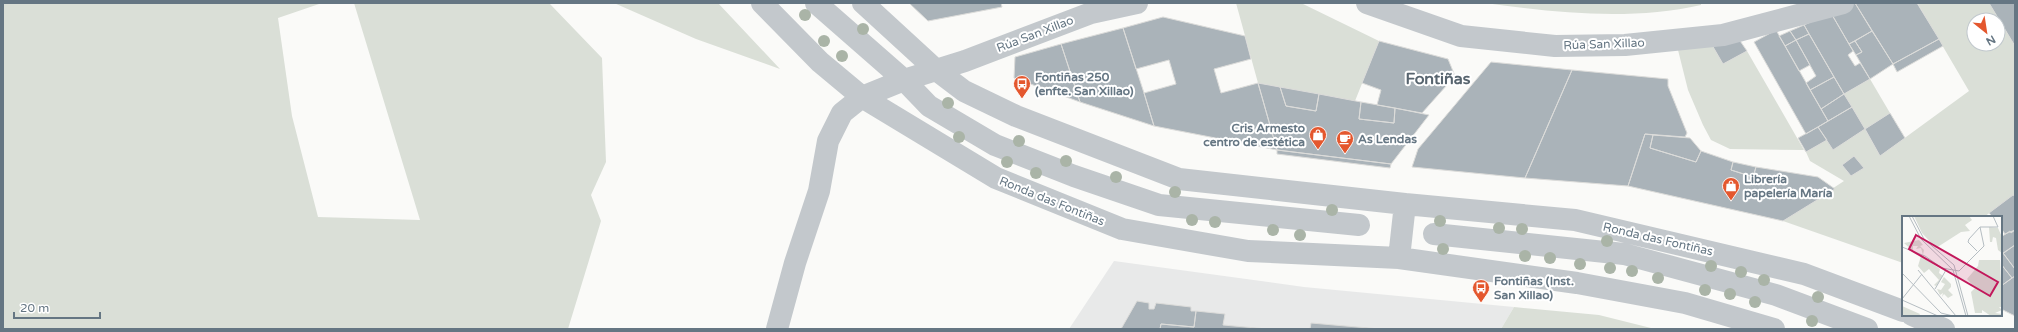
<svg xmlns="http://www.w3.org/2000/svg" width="2018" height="332" font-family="'Varela Round',sans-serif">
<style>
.built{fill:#e8e9e9}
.green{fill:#dadfd7;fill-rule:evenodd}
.building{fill:#aab3b9;stroke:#dcdcda}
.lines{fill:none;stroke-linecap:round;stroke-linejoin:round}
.street{stroke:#c3c8cc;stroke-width:22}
.tree{fill:#aab4a7}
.labels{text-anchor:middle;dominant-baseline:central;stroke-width:4;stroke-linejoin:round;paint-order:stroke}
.street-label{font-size:12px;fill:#657683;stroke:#fff}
.poi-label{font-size:12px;font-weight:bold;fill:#657683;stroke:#fff;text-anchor:start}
.district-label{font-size:16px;font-weight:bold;fill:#57646e;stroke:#fff}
.inset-road{fill:none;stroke:#b5bdc2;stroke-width:1}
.view{fill:#c2185b;fill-opacity:0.15;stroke:#c2185b;stroke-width:2}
.inset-edge{fill:none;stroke:#657683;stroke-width:2}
</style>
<rect width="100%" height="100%" fill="#fafaf8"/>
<!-- built -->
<path class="built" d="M1114,261L1304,287L1514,307L1501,329H1069Z"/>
<!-- green -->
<path class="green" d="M3,3H322L278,18L292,116L318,217L420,220L354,3L550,4L602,58L606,162L591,195L601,221L568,329H3Z
M614,3H718L780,69L696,39Z
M1236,3H1301L1379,41L1355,101L1258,83Z
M1485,3H1701V5C1631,21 1556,13 1485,3Z
M1929,3H1989L2015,46V194L1984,217H1903V263L1783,221L1844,181L1810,161L1806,152L1827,140L1833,149L1865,129L1844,94L1870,79L1890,113L1865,129L1880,156L1969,91L1918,4ZM1974,20H1998V44H1974ZM1854,156L1863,167L1851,176L1842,165Z
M1712,45L1723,64L1747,51L1804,150L1730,149L1711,140L1703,125L1688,90L1678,50Z
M1514,307L1599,315L1655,329H1501Z"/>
<!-- building -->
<path class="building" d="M909,3H1001L1002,7L928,21Z
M1855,3L1872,31L1849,44L1831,13Z
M1855,3H1917L1939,39L1893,64Z
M1989,3H2015V46Z
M1831,13L1853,51L1848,55L1855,66L1860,63L1870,79L1844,94L1804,25Z
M1163,17L1245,36L1251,59L1214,69L1221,93L1258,83L1277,150L1154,126L1144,93L1176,84L1169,60L1136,69L1123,28Z
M1804,25L1809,34L1796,40L1790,31Z
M1123,28L1144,93L1154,126L1080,102L1061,44Z
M1776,30L1828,121L1806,134L1754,42Z
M1790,31L1796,40L1785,46L1779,36Z
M1872,31L1893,64L1870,79L1856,55L1862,52L1855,41Z
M1734,32L1747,51L1723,64L1712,45Z
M1809,34L1834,77L1810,90L1806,83L1816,76L1796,40Z
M1939,39L1943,46L1897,72L1893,64Z
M1796,40L1810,65L1799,71L1785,46Z
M1379,41L1448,59L1455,76L1422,113L1377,105L1381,90L1362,83Z
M1855,41L1862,52L1856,55L1849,44Z
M1061,44L1080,102L1014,78L1015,57Z
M1491,62L1572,70L1525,178L1412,167L1418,149Z
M1572,70L1668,79V86L1687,133L1685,137L1645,134L1628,186L1525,178Z
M1834,77L1844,94L1821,109L1810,90Z
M1258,83L1280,87L1286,106L1316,111L1319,94L1361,102L1359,119L1394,123L1395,108L1429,115L1391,164L1277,150Z
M1280,87L1319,94L1316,111L1286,106Z
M1844,94L1852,107L1828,121L1821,109Z
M1361,102L1395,108L1394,123L1359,119Z
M1852,107L1865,129L1833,150L1818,127Z
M1890,113L1905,138L1880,156L1865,129Z
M1818,127L1827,140L1806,152L1798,138Z
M1645,134L1653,135L1650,148L1696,162L1701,151L1733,162L1731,170L1753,177L1756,167L1818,177L1835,189L1783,221L1628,186Z
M1653,135L1690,138L1701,151L1696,162L1650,148Z
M1277,150L1391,164L1390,168L1277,154Z
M1854,156L1864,168L1851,176L1842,165Z
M1733,162L1756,167L1753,177L1731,170Z
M2013,195L2015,196V230L2005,234L2001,228V217H1993L1989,213Z
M2015,230V245L2001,255V237L2010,231L2011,233Z
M2015,245V269L2003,253Z
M2003,253L2015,269V276L2012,278L2001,264V255Z
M2001,264L2012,278L2001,286Z
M2015,276V316L2001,309V286Z
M1137,301L1149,303V309H1154L1156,303L1191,307V311H1196L1194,327L1161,324L1160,329H1121Z
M1196,311L1225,314L1223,325L1267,329H1160L1161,324L1194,327Z
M1311,323L1380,329H1310Z"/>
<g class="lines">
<!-- street -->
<path class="street" d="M762,3L820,62L862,97L996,178L1122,229L1248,251L1399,258L1577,283L1685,303L1774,329
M816,3L904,80L929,106L995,145L1074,176L1159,205L1359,225
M863,3L935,69L964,91L1016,116L1179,179L1405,204L1575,220L1804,274L1903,311
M1367,3L1461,36L1555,46L1625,45L1723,35L1843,3
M1434,234L1624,254L1776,295L1867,329
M1399,258L1405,204
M1912,315L1944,329
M777,329L795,263L819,191L828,141L842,113L862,97L904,80L965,61L1091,13L1137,3"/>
</g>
<!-- trees -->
<g class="tree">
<circle cx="805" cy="15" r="6"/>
<circle cx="863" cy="29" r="6"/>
<circle cx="824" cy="41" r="6"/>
<circle cx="842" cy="56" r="6"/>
<circle cx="948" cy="103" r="6"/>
<circle cx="959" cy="137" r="6"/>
<circle cx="1019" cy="141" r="6"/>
<circle cx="1066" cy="161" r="6"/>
<circle cx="1007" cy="162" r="6"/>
<circle cx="1036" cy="173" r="6"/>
<circle cx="1116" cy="177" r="6"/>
<circle cx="1175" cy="192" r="6"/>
<circle cx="1332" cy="210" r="6"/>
<circle cx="1192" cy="220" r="6"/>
<circle cx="1440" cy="221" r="6"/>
<circle cx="1215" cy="222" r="6"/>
<circle cx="1499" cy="228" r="6"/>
<circle cx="1522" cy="229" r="6"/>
<circle cx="1273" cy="230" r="6"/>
<circle cx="1300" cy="235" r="6"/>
<circle cx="1607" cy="241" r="6"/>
<circle cx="1443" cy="249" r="6"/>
<circle cx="1525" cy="256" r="6"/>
<circle cx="1550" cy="258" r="6"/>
<circle cx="1580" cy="264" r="6"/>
<circle cx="1711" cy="266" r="6"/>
<circle cx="1610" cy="268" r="6"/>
<circle cx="1632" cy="271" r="6"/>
<circle cx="1741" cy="272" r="6"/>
<circle cx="1658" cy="278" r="6"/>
<circle cx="1764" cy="280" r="6"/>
<circle cx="1705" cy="290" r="6"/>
<circle cx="1730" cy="294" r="6"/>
<circle cx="1818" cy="297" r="6"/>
<circle cx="1755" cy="302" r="6"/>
<circle cx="1812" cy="321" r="6"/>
</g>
<!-- icons -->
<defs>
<symbol id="bus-pin" viewBox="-11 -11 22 30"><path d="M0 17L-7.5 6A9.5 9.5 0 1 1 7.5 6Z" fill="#e4572e" stroke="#fff"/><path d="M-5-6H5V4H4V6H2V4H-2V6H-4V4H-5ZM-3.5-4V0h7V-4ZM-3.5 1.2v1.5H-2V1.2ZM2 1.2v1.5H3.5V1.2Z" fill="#fff"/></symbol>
<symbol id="shop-pin" viewBox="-11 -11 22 30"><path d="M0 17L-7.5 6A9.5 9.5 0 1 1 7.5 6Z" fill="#e4572e" stroke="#fff"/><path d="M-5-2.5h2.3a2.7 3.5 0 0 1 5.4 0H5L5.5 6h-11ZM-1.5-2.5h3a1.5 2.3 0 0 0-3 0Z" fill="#fff"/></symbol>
<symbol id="cafe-pin" viewBox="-11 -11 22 30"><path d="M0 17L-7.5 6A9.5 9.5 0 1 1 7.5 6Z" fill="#e4572e" stroke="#fff"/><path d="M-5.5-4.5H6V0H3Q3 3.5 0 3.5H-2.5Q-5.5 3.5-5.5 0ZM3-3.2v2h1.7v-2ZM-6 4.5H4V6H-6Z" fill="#fff"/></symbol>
</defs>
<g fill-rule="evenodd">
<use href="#bus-pin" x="1012" y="74" width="20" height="27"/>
<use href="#shop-pin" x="1308" y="125" width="20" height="27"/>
<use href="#cafe-pin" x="1335" y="129" width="20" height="27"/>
<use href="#shop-pin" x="1721" y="176" width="20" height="27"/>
<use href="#bus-pin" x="1471" y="278" width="20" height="27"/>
</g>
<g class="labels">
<!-- street labels -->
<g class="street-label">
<text transform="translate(1035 34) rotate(-21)">Rúa San Xillao</text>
<text transform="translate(1604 44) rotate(-2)">Rúa San Xillao</text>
<text transform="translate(1052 201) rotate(22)">Ronda das Fontiñas</text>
<text transform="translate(1658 239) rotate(13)">Ronda das Fontiñas</text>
</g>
<!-- poi labels -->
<g class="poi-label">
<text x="1035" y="77">Fontiñas 250<tspan x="1035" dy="14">(enfte. San Xillao)</tspan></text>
<text x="1305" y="128" text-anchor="end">Cris Armesto<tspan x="1305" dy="14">centro de estética</tspan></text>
<text x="1358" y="139">As Lendas</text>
<text x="1744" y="179">Librería<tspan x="1744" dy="14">papelería María</tspan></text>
<text x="1494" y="281">Fontiñas (Inst.<tspan x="1494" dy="14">San Xillao)</tspan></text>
</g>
<!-- district labels -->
<g class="district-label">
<text x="1438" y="79">Fontiñas</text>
</g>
</g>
<!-- overview -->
<g transform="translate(1902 216)">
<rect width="100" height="100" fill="#fafaf8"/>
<path d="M12,0H67L70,4L63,9L68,15L59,16L34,32L20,17ZM87,11L96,12L100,21V37L96,34L94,22L91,21L90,26H88ZM17,24L21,29L18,30L22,34L21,39L19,32L14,33L16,30H11V35L2,27ZM19,40L38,53L37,57L41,60L34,70L32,69L37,64L27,53L22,57L16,50ZM77,44H98L100,91H97L100,94L93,97L100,98V100H89L80,94V97H73L69,76L73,72L65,63L76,50ZM42,61L49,68V71L46,74L51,79L46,82L42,78L40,81L41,77L38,79L35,73L39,74L43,68L39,66ZM0,90L18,98L17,100H0Z" fill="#dadfd7"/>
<path class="inset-road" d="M7,0L19,23L51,54L64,100M10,0L22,23L52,49L66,100M0,31L23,40L40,52L57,55L82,30L78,11M75,35L66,26L67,23L78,11H96L91,0M16,54L54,100M0,57L39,97M33,73L44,54M0,83L20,58M0,84L36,100M39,97L51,100"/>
<path class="view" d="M14,19L96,66L88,80L7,33Z"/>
<rect width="100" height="100" class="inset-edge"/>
</g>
<!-- border -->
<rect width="2018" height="332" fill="none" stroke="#657683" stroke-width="8"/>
<!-- north arrow -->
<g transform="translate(1986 32) rotate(150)"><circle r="19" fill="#ffffff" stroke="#c1c8cd"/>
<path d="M0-3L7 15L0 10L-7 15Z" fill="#e4572e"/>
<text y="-6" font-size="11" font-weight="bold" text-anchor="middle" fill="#657683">N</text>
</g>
<!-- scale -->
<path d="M14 312v6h86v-6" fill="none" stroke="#657683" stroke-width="2"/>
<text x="20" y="312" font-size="12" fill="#657683" stroke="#ffffff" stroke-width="3" paint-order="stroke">20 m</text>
</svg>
